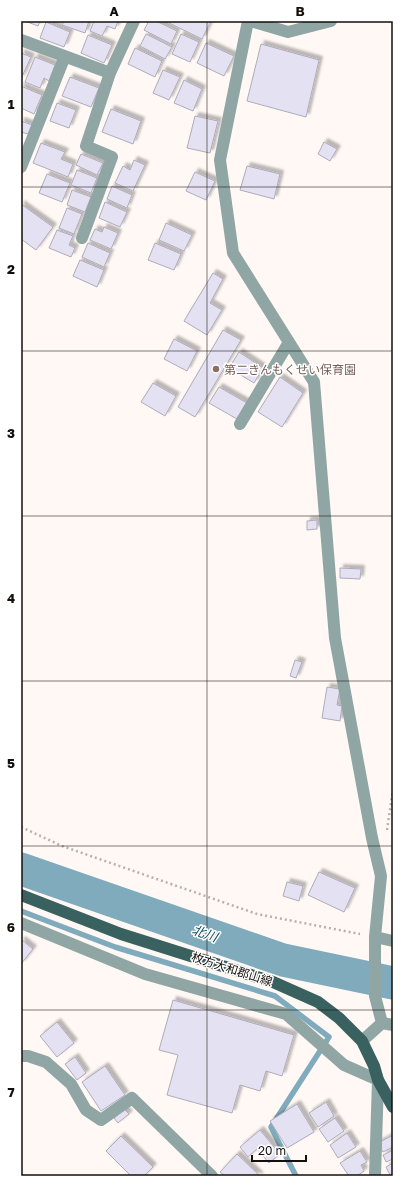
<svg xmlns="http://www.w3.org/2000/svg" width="414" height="1197" font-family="'Golos Text','Noto Sans JP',sans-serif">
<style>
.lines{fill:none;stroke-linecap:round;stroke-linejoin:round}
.stream{stroke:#7fabbd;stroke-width:5.5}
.river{stroke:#7fabbd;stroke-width:33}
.building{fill:#e4e1f2;stroke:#aeabbb;filter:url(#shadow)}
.path{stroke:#b7b0ad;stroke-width:2.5;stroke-dasharray:2 3;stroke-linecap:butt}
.minor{stroke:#90a6a4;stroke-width:12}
.major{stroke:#39615f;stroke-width:12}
.grid{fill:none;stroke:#150f0c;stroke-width:1;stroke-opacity:0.55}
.education-dot{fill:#8d6e63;stroke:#fff;stroke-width:1.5}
.labels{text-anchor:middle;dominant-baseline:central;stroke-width:3;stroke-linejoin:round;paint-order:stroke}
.education-label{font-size:12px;fill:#785e54;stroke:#fff;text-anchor:start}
.street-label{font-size:12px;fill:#150f0c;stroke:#fff}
.water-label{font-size:13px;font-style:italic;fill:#0d4b5e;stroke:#fff}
.neatline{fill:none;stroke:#150f0c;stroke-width:1.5}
.grid-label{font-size:13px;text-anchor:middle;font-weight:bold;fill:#150f0c}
</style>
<defs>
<filter id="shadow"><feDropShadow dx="3.5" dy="-3.5" stdDeviation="1" flood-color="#0004"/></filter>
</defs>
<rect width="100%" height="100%" fill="#fff8f4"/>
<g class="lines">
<!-- stream -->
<path class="stream" d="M21,911L115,947L275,996L329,1037L271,1127L296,1176"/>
<!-- river -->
<path class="river" d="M21,869L283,960L393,983"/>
</g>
<!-- building -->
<path class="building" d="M25,21H40L38,26Z
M64,21H89L85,33L62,25Z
M94,21H118L115,29L107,26L102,36L90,31Z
M149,21H156L177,31L171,44L144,30Z
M168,21H211L202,39L167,22Z
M46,22L70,32L64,47L40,38Z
M146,34L172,47L165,59L140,46Z
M181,34L199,42L190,62L172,54Z
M88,35L112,45L104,63L81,53Z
M206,43L234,56L224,76L197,63Z
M261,44L319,60L306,117L247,101Z
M135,48L162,61L155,77L128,64Z
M21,53L31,57L21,79Z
M35,57L55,65L49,81L44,78L40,88L25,82Z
M163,70L180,77L169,100L153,93Z
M70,77L99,88L91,107L62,96Z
M184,80L202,89L193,111L174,103Z
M21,86L42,95L34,114L21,108Z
M57,103L76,110L69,128L50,121Z
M111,109L141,121L133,144L102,132Z
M195,116L218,121L210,153L187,148Z
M21,121L32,125L28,134L21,132Z
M324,142L337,149L330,161L318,154Z
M41,143L65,152L61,159L73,164L68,177L33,163Z
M81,154L103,163L97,175L76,165Z
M134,160L145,165L133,191L115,183L123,166L130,170Z
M247,166L280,174L274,199L240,190Z
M77,170L97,178L91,193L71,185Z
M195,172L215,181L206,200L186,191Z
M47,174L70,183L62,202L39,193Z
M112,186L132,195L127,208L107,199Z
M72,190L91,197L85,212L67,205Z
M105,202L127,212L120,227L99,218Z
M21,204L53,227L36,250L21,239Z
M67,208L82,214L74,234L59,228Z
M166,223L192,235L184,251L159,240Z
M104,227L118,233L111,249L90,240L95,229L102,232Z
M57,230L73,236L69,245L75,248L71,257L49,248Z
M88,243L110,253L104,267L82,257Z
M155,243L181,254L174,270L148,260Z
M80,260L104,270L97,287L73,276Z
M213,273L223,279L210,303L222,310L207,335L184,321Z
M223,330L241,340L195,417L178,407Z
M174,339L197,351L187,371L164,359Z
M239,352L263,368L254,383L229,368Z
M280,377L303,393L282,427L258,412Z
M153,383L176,396L165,416L141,402Z
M219,387L247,403L237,419L209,403Z
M317,520V529L307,530V521Z
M340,568L361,569L360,579L340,578Z
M295,660L302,662L296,678L290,676Z
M327,687L340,689L337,705L342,706L340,721L322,718Z
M319,872L355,888L344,912L308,895Z
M287,882L303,886L299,901L283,896Z
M22,940L33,949L21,964V941Z
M173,1000L294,1035L282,1076L266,1071L260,1091L240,1085L232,1113L167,1095L178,1055L159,1050Z
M57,1022L74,1043L57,1057L40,1036Z
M75,1057L86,1073L77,1080L65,1064Z
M105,1066L125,1095L101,1111L82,1082Z
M326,1102L334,1116L318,1127L309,1113Z
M297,1104L314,1132L287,1148L270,1121Z
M124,1109L129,1114L118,1123L114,1118Z
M335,1118L344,1131L328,1142L319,1129Z
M260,1130L280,1154L269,1163L257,1149L248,1157L240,1147Z
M347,1133L356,1147L338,1158L330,1145Z
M393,1135V1147L383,1152L378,1143Z
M121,1136L153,1167L144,1176H131L106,1151Z
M393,1150V1159L386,1162L383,1155Z
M360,1151L367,1162L361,1165L364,1171L357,1176H349L340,1163Z
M237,1154L260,1176H225L220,1172Z
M393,1163V1173L390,1175L386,1167Z"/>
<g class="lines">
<!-- path -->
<path class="path" d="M21,827L62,846L257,914L360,934
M387,830L393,789"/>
<!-- minor -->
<path class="minor" d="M248,21L220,160L233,253L314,382L335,638L372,838L381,876L375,937V996L382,1023
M251,21L288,32L331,21
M21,40L110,73L134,21
M21,167L65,56
M82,238L112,157L86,146L110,73
M240,424L289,342
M21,923L145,974L286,1014L344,1065L378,1080L375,1176
M375,937L393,941
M362,1041L382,1023L393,1025
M21,1056H28L46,1062L71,1084L86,1110L101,1120L132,1098L212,1176"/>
<!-- major -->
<path class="major" d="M21,895L121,934L273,982L318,1002L339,1018L362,1041L374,1066L378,1080L393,1107"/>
</g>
<!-- grid -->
<path class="grid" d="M207,21V1176M21,187H393M21,351H393M21,516H393M21,681H393M21,846H393M21,1010H393"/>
<!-- markers -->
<circle class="education-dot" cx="216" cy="369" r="4"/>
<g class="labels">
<!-- education labels -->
<g class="education-label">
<text x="224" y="369">第二きんもくせい保育園</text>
</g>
<!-- street labels -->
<g class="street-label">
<text transform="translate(232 969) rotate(18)">枚方大和郡山線</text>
</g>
<!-- water labels -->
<g class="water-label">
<text transform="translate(205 933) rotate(19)">北川</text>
</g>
</g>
<!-- border -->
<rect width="414" height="1197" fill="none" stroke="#ffffff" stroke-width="44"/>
<!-- scale -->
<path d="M252 1155v6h54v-6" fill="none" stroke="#150f0c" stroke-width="2"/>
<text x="258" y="1155" font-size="12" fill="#150f0c" stroke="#ffffff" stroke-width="3" paint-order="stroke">20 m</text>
<rect x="22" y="22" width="370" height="1153" class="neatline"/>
<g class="grid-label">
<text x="114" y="16">A</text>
<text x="300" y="16">B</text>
<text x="11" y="109">1</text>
<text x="11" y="274">2</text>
<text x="11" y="438">3</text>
<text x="11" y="603">4</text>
<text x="11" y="768">5</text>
<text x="11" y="932">6</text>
<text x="11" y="1097">7</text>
</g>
</svg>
